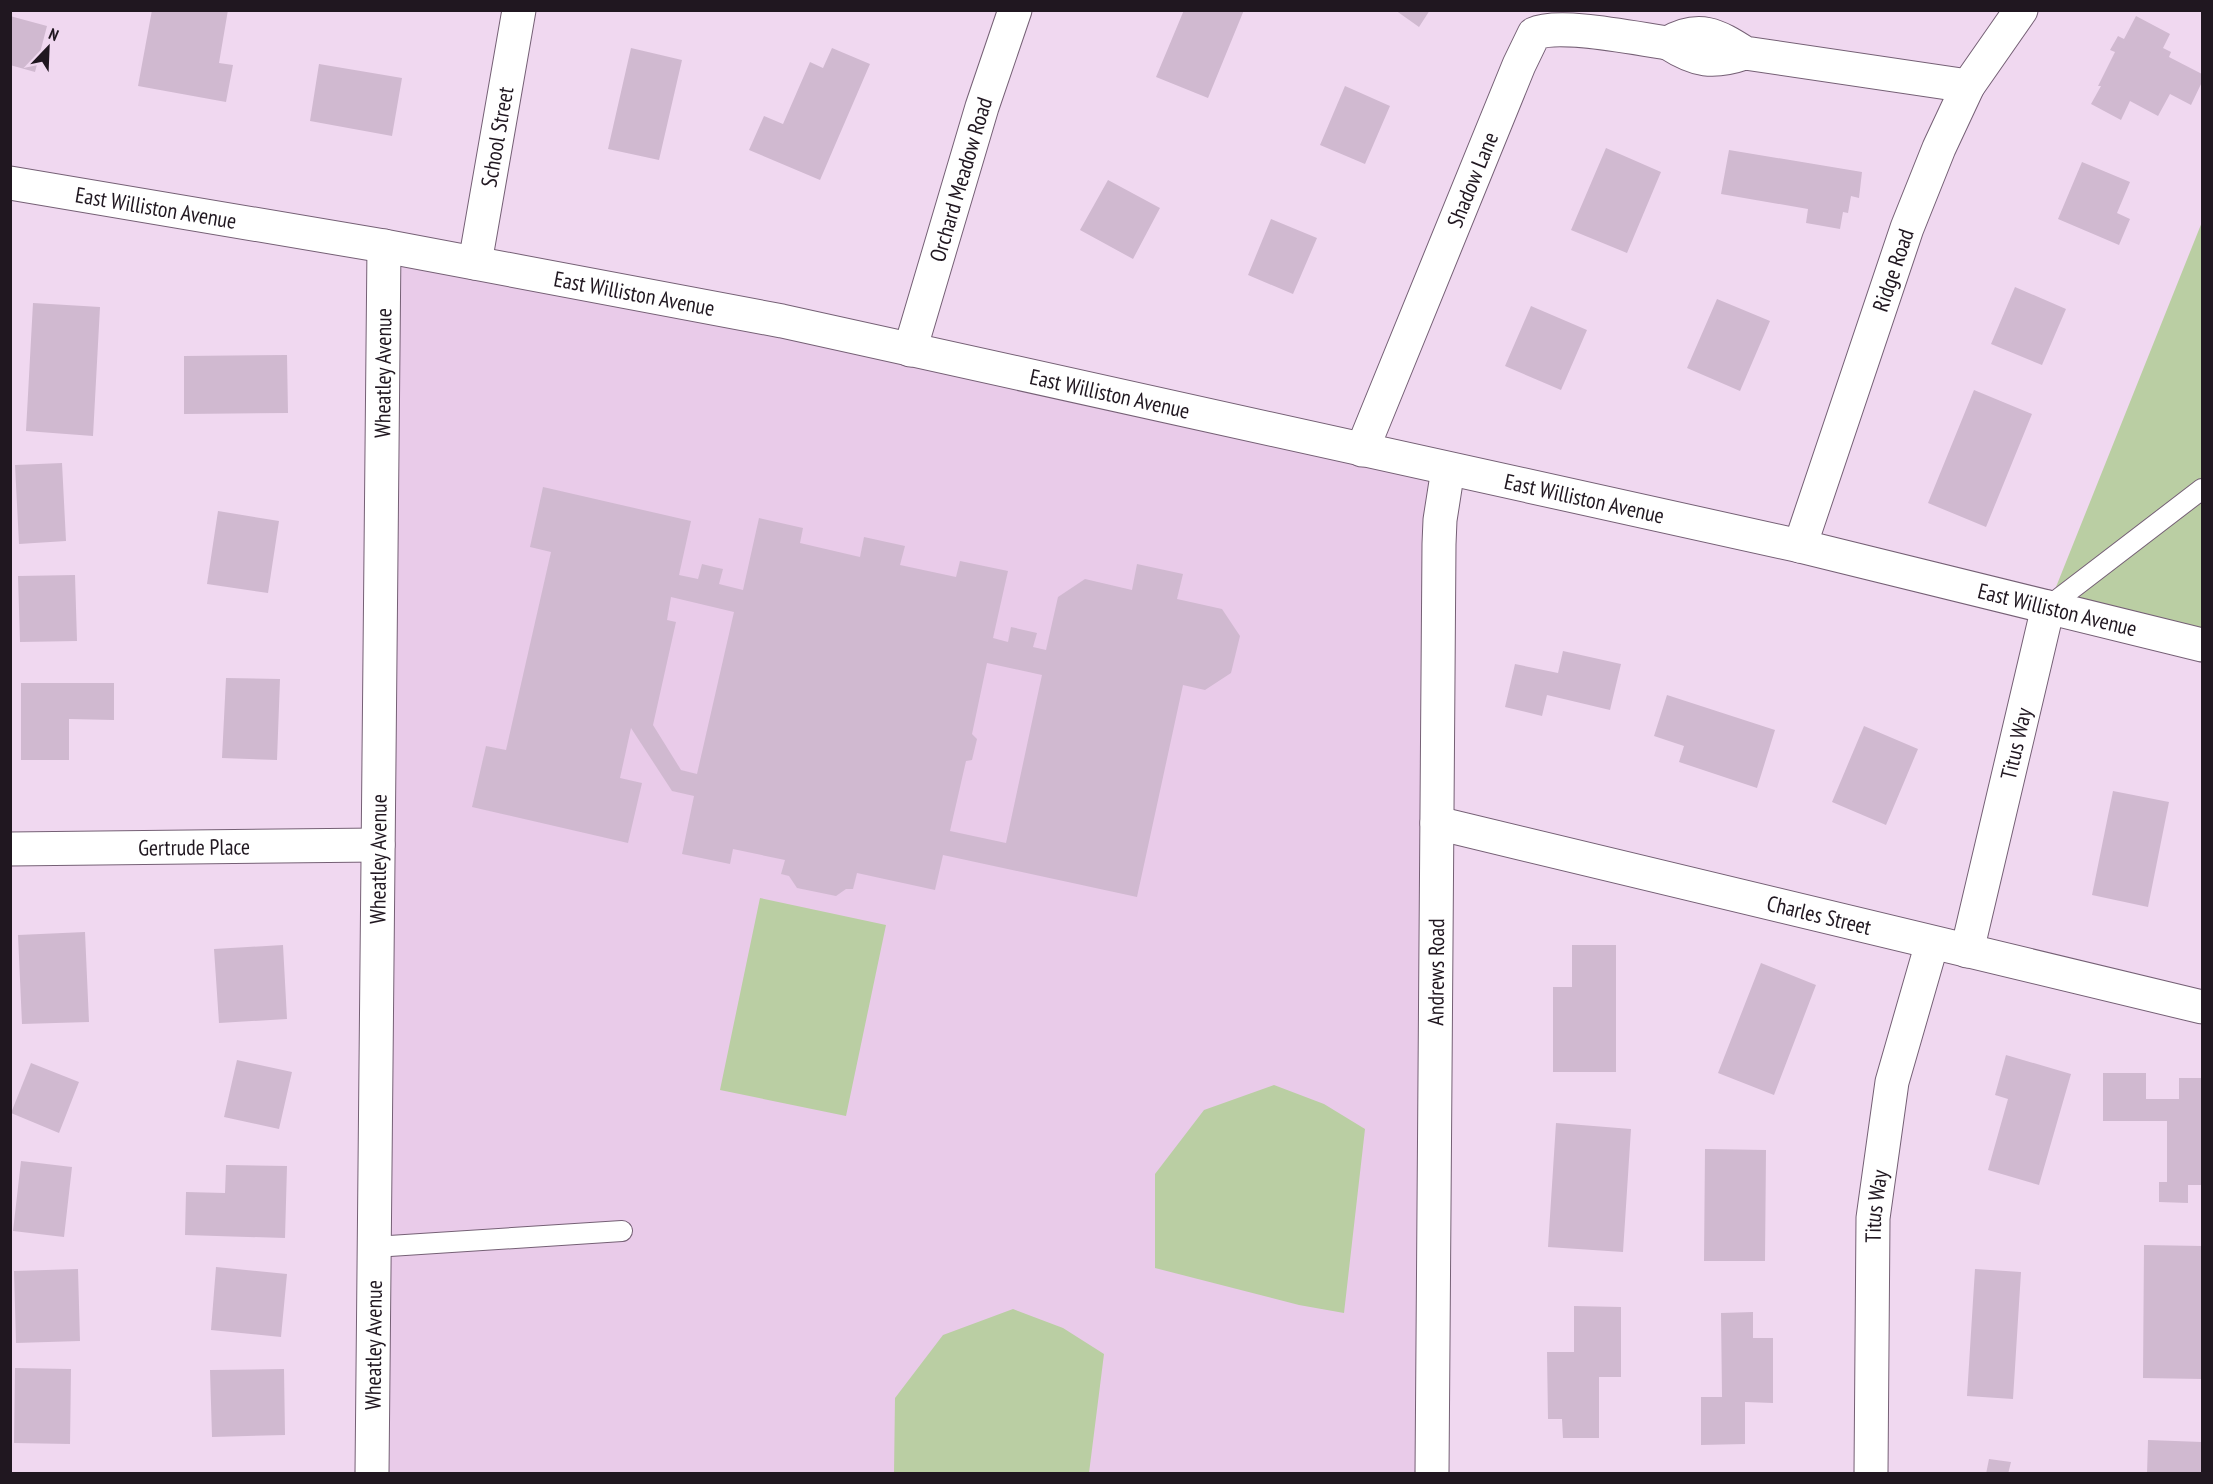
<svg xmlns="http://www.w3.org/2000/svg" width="2213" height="1484" font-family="'PT Sans Narrow',sans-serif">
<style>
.built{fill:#e9cbe9}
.green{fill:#bacea3}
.building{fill:#d0b9d0;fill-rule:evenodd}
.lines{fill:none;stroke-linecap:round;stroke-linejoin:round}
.lane-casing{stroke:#756075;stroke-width:22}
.street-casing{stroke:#756075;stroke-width:35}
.primary-casing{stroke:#756075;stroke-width:35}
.lane{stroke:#fff;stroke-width:20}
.street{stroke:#fff;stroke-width:33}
.primary{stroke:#fff;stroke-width:33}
.labels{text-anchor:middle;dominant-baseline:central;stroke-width:4.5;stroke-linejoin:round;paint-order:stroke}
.street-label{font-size:22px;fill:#201720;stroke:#f0d8f0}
</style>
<rect width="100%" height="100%" fill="#f0d8f0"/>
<!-- built -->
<path class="built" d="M384,246L1448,469L1432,1473L372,1474Z"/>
<!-- green -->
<path class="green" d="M2202,222V645L2048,607Z
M760,898L886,925L846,1116L720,1090Z
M1274,1085L1324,1104L1365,1129L1344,1313L1299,1305L1155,1268V1174L1204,1110Z
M1013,1309L1063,1328L1104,1354L1089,1473H894L895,1398L943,1335Z"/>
<!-- building -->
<path class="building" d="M152,10H228L219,63L233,65L226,102L138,86Z
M1184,10H1244L1208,98L1156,77Z
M1395,10H1430L1419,27Z
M10,16L47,26L35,72L10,65Z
M2136,16L2170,34L2163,48L2171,52L2169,57L2202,74V82L2191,105L2170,94L2158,116L2130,101L2121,120L2091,104L2101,86H2098L2115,52L2110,50L2118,36L2124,39Z
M631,48L682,60L659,160L608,149Z
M832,48L870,64L820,180L749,150L764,116L783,124L810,62L823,68Z
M319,64L402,78L392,136L310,121Z
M1345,86L1390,106L1365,164L1320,145Z
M1606,148L1661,172L1627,253L1571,230Z
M1729,150L1862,172L1859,198L1851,196L1848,213L1843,212L1840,229L1806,223L1808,209L1721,194Z
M2082,162L2130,182L2117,213L2130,219L2119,245L2058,219Z
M1108,180L1160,208L1133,259L1080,230Z
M1271,219L1317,238L1293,294L1248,275Z
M2015,287L2066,309L2042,365L1991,344Z
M1717,299L1770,321L1740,391L1687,368Z
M33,303L100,307L93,436L26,431Z
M1531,306L1587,330L1561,390L1505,366Z
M287,355L288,413L184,414V356Z
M1974,390L2032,414L1986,527L1928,503Z
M62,463L66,541L19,544L15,465Z
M543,487L691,521L679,575L698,579L702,564L714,567L723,569L719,584L743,590L759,518L803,528L800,543L860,557L864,537L905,546L900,565L956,577L960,561L1008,571L993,638L1008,642L1011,627L1037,633L1033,647L1046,650L1058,597L1085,579L1132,590L1137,564L1183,574L1177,599L1222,609L1240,636L1231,673L1205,690L1183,685L1137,897L943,855L935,890L857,873L853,889H846L836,896L797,888L789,876L781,874L785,860L733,849L730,864L682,854L694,796L672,791L631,728L620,778L642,783L628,843L472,807L486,746L506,750L551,552L530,547ZM671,597L734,612L697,774L681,770L653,725L676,622L667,620ZM987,663L1042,675L1006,843L950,831L966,761L972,760L977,739L972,734Z
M218,511L279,521L268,593L207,584Z
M75,575L77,641L20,642L18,576Z
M1563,651L1621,664L1610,710L1547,695L1542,716L1505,707L1515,664L1558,673Z
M226,678L280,679L277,760L222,758Z
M21,683H114V720L69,719V760H21Z
M1667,695L1775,730L1757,788L1679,762L1684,746L1654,736Z
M1864,726L1918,749L1886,825L1832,802Z
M2113,791L2169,802L2148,907L2092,895Z
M85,932L89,1022L22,1024L18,935Z
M283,945L287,1019L219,1023L214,949Z
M1572,945H1616V1072H1553V987H1572Z
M1761,963L1816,985L1774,1095L1718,1073Z
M2006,1055L2071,1074L2039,1185L1988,1170L2008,1099L1995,1095Z
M237,1060L292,1072L279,1129L224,1117Z
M31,1063L79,1082L59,1133L11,1113Z
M2103,1073H2146V1099H2179V1078H2202V1185H2188V1203L2159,1202V1182H2167V1121H2103Z
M1556,1123L1631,1129L1623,1252L1548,1247Z
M1705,1149L1766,1150L1765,1261H1704Z
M21,1161L72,1167L64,1237L13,1231Z
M226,1165L287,1166L285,1238L185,1235L186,1192L225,1193Z
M2144,1245L2202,1246V1379L2143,1378Z
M216,1267L287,1274L281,1337L211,1330Z
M78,1269L80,1341L16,1343L14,1271Z
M1975,1269L2021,1272L2013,1399L1967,1396Z
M1574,1306L1621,1307V1377H1599V1438H1563L1562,1419H1548L1547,1352H1574Z
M1753,1312V1338H1773V1403L1745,1402V1444L1701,1445V1397H1722L1721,1313Z
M15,1368L71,1369L70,1444L14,1443Z
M284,1369L285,1435L212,1437L210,1370Z
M2148,1440L2202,1442V1474H2147Z
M1989,1459L2011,1462L2008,1474H1986Z"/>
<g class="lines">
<defs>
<path id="lane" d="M2048,607L2202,489
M374,1247L622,1231"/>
<g id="street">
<path d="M1745,53C1713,64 1696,61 1668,43C1699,25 1717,35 1745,53L1968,86"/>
<path id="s1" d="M475,263L519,10"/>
<path id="s2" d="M910,350L982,107L1015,10"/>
<path id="s3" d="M1362,450L1519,65L1534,34C1559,22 1638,39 1668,43"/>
<path id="s4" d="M1800,546L1907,228L1939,148L1968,86L2021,10"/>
<path id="s5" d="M1437,823L2202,1007"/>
<path id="s6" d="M10,849L378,845"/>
<path id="s7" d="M1967,951L2048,607"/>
<path id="s8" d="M372,1474L384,246"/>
<path id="s9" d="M1432,1474L1439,544L1440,520L1448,469"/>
<path id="s10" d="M1871,1474L1873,1218L1892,1082L1932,943"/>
</g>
<g id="primary">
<path id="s11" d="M10,183L384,246L782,321L1800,546L2202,645"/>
</g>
</defs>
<!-- lane casing -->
<use href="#lane" class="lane-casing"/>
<!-- street casing -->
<use href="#street" class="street-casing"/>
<!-- primary casing -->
<use href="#primary" class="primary-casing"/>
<!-- lane -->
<use href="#lane" class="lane"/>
<!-- street -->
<use href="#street" class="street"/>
<!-- primary -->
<use href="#primary" class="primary"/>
</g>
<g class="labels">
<!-- street labels -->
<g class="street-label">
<text stroke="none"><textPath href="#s1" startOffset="128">School Street</textPath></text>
<text stroke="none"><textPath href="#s3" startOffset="292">Shadow Lane</textPath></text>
<text stroke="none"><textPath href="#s2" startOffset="178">Orchard Meadow Road</textPath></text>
<text stroke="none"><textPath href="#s11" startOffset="148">East Williston Avenue</textPath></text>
<text stroke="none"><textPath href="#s4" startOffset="291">Ridge Road</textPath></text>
<text stroke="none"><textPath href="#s11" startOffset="634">East Williston Avenue</textPath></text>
<text stroke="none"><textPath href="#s8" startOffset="1101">Wheatley Avenue</textPath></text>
<text stroke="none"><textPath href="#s11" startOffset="1120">East Williston Avenue</textPath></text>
<text stroke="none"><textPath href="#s11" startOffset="1606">East Williston Avenue</textPath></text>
<text stroke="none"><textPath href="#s11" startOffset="2092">East Williston Avenue</textPath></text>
<text stroke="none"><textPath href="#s7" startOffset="213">Titus Way</textPath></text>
<text stroke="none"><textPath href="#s6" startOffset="184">Gertrude Place</textPath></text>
<text stroke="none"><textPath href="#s8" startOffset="615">Wheatley Avenue</textPath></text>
<text stroke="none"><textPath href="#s5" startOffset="393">Charles Street</textPath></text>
<text stroke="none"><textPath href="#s9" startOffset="502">Andrews Road</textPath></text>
<text stroke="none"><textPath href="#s10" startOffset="268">Titus Way</textPath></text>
<text stroke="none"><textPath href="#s8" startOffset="129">Wheatley Avenue</textPath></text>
</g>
</g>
<!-- border -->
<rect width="2213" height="1484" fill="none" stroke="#201720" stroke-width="24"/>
<!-- north arrow -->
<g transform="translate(48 48) rotate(23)" stroke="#f0d8f0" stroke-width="4.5" paint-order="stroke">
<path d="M0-4.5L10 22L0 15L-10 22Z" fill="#201720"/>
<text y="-9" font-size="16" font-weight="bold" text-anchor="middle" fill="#201720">N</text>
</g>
</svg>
